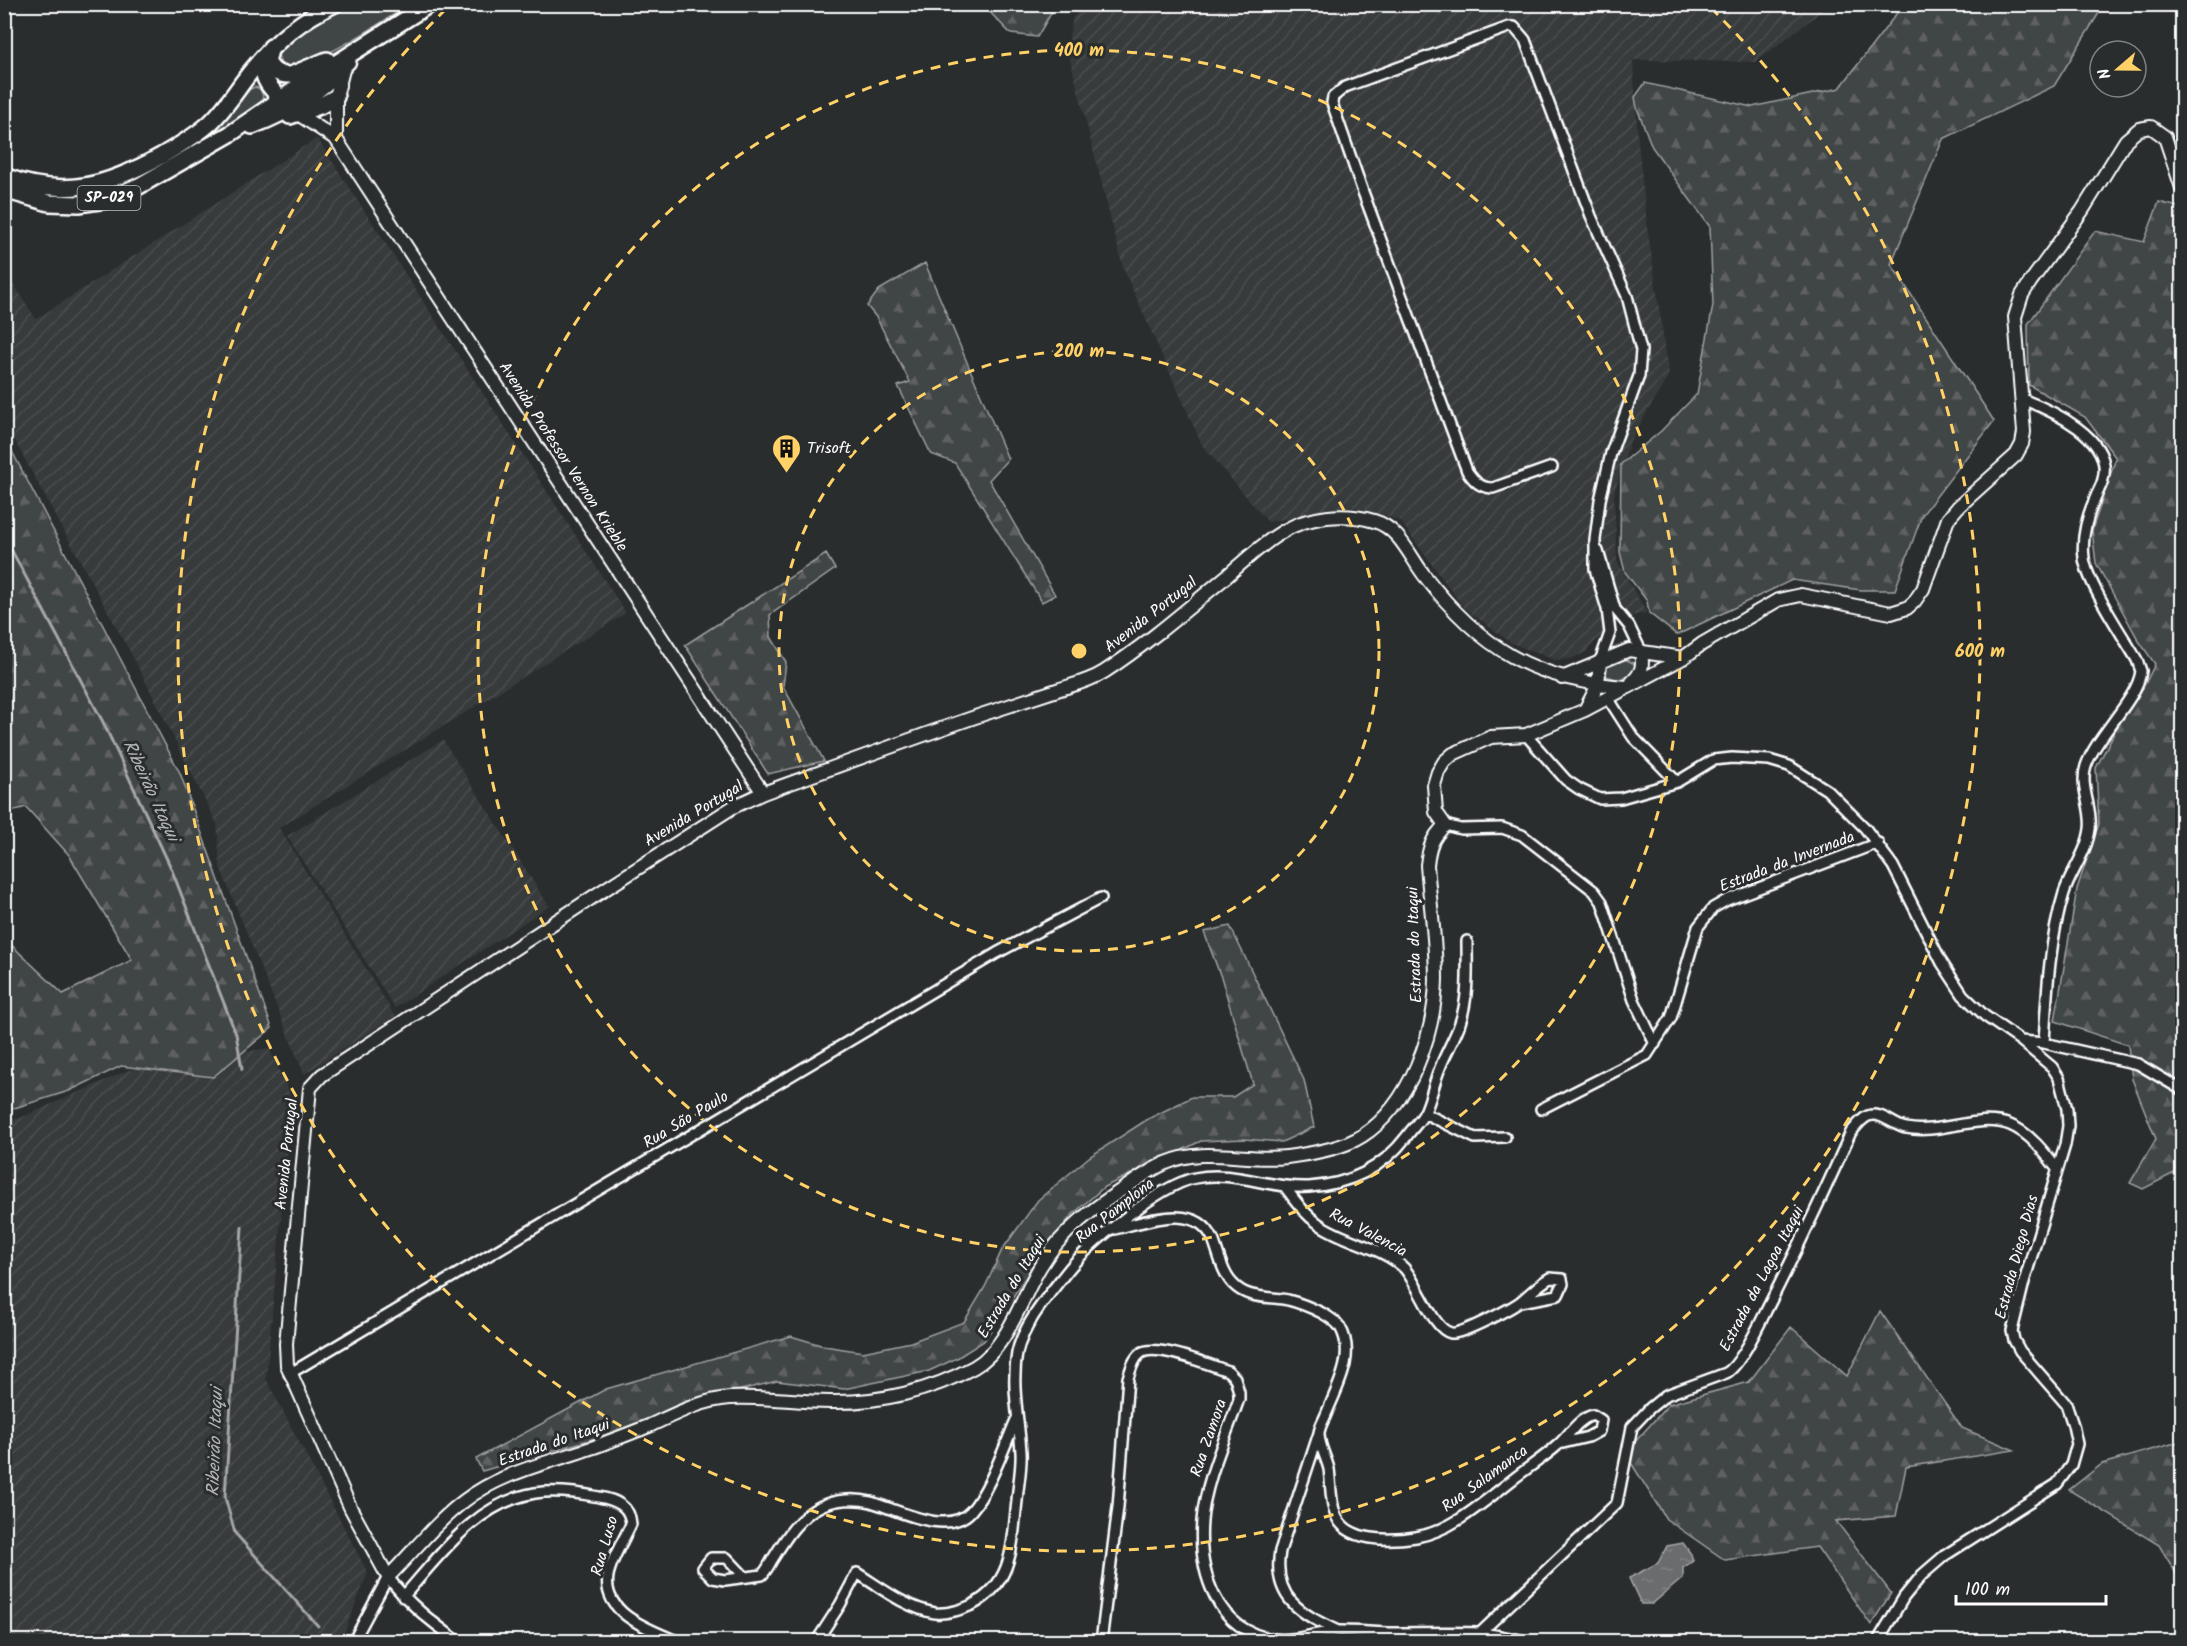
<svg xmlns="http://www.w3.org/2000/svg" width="2187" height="1646" font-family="Kalam,sans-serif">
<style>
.industrial{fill:url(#industrial-furrows)}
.green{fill:#414445;stroke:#a0a2a2;stroke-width:1.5}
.forest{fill:url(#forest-firs);stroke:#a0a2a2;stroke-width:1.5}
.water{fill:url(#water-ripples);stroke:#a6a7a7;stroke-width:1.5}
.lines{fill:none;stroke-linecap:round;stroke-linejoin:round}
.stream{stroke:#a6a7a7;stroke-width:3}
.minor-casing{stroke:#fff;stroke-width:14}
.tertiary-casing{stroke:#fff;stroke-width:16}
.trunk-casing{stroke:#fff;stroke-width:20}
.minor{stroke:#2a2d2e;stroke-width:9}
.tertiary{stroke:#2a2d2e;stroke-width:12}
.trunk{stroke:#2a2d2e;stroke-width:15}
.ring{fill:none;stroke:#ffd166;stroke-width:3;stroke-dasharray:10 8}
.labels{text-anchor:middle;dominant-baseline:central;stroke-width:6;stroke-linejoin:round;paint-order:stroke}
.shield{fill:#2a2d2e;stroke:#bfc0c0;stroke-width:1.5}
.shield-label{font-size:15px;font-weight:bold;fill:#fff}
.poi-label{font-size:16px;fill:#fff;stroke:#2a2d2e;text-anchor:start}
.street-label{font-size:16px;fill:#fff;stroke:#2a2d2e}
.water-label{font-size:18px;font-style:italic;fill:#b4b6b6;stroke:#2a2d2e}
.centre{fill:#ffd166;stroke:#2a2d2e;stroke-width:3}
.ring-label{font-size:18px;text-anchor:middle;font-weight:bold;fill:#ffd166;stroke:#2a2d2e;stroke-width:6;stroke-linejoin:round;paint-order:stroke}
</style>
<defs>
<pattern id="industrial-furrows" width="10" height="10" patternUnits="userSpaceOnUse" patternTransform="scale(1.5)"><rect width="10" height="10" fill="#373a3b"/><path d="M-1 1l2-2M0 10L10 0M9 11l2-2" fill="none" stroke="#4b4e4f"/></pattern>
<pattern id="forest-firs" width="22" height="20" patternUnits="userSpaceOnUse" patternTransform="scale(1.5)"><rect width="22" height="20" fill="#414445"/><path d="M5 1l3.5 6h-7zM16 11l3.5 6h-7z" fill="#5e6061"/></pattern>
<pattern id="water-ripples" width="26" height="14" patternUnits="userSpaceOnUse" patternTransform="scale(1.5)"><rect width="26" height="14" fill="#6a6c6d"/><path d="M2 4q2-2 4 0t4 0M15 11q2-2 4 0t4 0" fill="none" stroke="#808283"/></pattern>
</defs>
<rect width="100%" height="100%" fill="#2a2d2e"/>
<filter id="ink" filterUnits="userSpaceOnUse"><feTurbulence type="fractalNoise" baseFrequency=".0167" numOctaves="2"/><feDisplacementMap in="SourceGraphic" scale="12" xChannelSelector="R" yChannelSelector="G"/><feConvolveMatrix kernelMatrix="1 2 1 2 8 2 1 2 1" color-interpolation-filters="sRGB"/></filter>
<g filter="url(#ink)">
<!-- industrial -->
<path class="industrial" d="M1087,5H1828L1827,7L1756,62L1633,60L1638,142L1648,232L1669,375L1630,441L1614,494L1617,561L1647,613L1616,619L1586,652L1571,659L1555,660L1511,643L1464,608L1400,521L1377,513L1351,507L1268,522L1202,445L1123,268L1067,47L1073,17Z
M317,138L626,613L279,828L395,1016L304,1074L220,867L217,824L136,663L5,423L4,269L36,319Z
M443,740L549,906L395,1008L287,836Z
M269,1048L292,1099L266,1379L368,1573L341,1641L12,1642L5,1626V1121L20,1118L129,1070Z"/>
<!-- green -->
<path class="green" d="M352,5H406L398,12C375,26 304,75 281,64C279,59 277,55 280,50C286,37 337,12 352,5Z
M255,87L260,89L263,96L261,103L206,141L250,89Z
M1623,658L1635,664L1634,671L1620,680L1606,676L1607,665Z"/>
<!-- forest -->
<path class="forest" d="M983,5H1056L1037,37L1011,34Z
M1903,5H2104L2054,86L1943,139L1891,264L1994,421L1922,515L1895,590H1861L1792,580L1677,635L1649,613L1647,601L1625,572L1620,552L1621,464L1661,431L1697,394L1713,305L1710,227L1652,147L1637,108L1635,97L1645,83L1752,107L1840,88Z
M2159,202L2182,208V1169L2143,1189L2130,1183L2156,1139L2132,1079L2128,1045L2055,1021L2077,889L2099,824L2096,768L2128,706L2143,688L2155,664L2139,641L2096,563L2092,530L2116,458L2085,417L2029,385L2028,324L2095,231L2144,242Z
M925,263L1008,459L989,480L1055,595L1042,602L955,463L931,454L898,386L910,382L876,317L867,306L879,290Z
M4,436L180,773L272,1028L213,1077L121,1066L69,1091L5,1111V939L63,994L132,960L69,855L26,807L5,813Z
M826,554L835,569L770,615L771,637L786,662L783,686L824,761L768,774L685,645Z
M1230,926L1304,1080L1314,1127L1282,1142L1244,1139L1201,1141L1104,1187L1072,1215L1042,1252L984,1341L957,1358L929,1371L844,1389L777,1381L692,1402L606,1435L482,1471L476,1459L606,1389L791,1336L824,1346L863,1352L911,1342L964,1322L985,1287L1002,1250L1038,1200L1089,1157L1148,1119L1192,1097H1233L1253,1084L1222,980L1204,932Z
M1880,1311L1962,1428L2014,1450L1906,1467L1896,1516L1836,1521L1891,1593L1871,1625L1817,1547L1725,1560L1666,1519L1625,1453L1669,1404L1749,1382L1791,1327L1847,1376Z
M2182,1441V1583L2159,1545L2069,1490L2102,1464Z"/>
<!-- water -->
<path class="water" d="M1683,1543L1691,1554L1693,1561L1683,1568V1578L1652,1604H1641L1629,1578L1658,1563L1667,1546Z"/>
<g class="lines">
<!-- stream -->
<path class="stream" d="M4,536L103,722L171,868L236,1034L242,1069
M242,1227L225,1497L235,1533L318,1626"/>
<defs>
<path id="minor" d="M2022,399C2051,410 2114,438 2103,479C2102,485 2098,491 2096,496C2087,516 2081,536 2084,558C2087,583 2123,636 2137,660L2141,671C2138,699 2096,736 2086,766C2079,787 2093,808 2090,829C2087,852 2071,872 2064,893C2049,942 2047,992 2044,1043
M1552,467L1493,488C1480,488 1474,481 1467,471L1363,192L1332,103L1333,97L1345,87L1509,27H1514L1525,40L1591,216L1627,296L1641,350L1639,376L1611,453L1600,500L1595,540V569L1607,609L1610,633L1600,661
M1598,551L1615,609L1629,626L1641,651
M1608,698L1633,737L1677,782
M1526,735L1566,780L1579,789L1600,799L1621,798L1677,782L1713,760L1732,758L1769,760L1789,766L1827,790L1865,828L1893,866L1942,963L1963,995L1985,1016L2021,1041L2052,1067L2059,1078L2067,1109L2068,1126L2065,1145L2024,1282L2012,1331L2014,1340L2020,1351L2066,1404L2073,1425L2077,1444L2071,1465L2057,1484L1944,1556L1922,1575L1904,1597L1877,1642
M1445,825L1461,829L1502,828L1522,835L1594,891L1602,902L1634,1000L1655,1044
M2021,1041L2044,1043L2138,1064L2182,1090
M1541,1109L1647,1055L1671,1018L1698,927L1713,908L1727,900L1878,843
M1424,1113L1475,1138L1505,1137
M1285,1187C1295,1200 1304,1214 1319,1224C1344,1242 1381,1246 1404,1268C1418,1283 1433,1330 1451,1333C1461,1335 1512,1308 1521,1301C1531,1293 1539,1284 1550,1278L1562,1279L1563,1284L1558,1295L1520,1302
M1115,1229C1145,1222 1196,1201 1213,1239C1219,1254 1222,1273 1233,1284C1248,1300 1269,1296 1288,1300C1300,1303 1312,1308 1322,1313C1329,1317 1336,1321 1340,1327C1357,1356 1336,1389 1325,1417C1323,1421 1319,1428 1319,1434C1319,1445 1326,1457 1329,1469C1331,1483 1330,1499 1335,1513C1345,1543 1390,1541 1416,1537C1453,1531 1487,1499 1516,1477C1530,1466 1546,1456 1559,1444C1570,1434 1578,1419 1593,1415L1601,1420L1599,1431L1588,1437L1559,1444
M289,1374L997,953L1101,898
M1319,1433L1280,1551C1272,1598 1301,1614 1338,1631
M744,1576L727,1558H711L703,1568L713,1578L725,1580L762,1575C767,1570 769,1565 772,1560C785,1539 799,1516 821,1506C836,1499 856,1498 871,1502C898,1510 948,1537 971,1511C990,1489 1004,1447 1016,1420
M403,1597C440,1555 476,1503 535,1493C555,1490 579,1493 599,1497C616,1500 630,1506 631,1524C624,1540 611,1559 608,1576C602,1615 652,1630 679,1642
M1480,1633L1617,1503L1632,1427L1650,1408L1666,1395L1726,1373C1740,1366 1760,1323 1768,1307C1797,1250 1825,1191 1851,1132C1856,1127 1861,1119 1868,1116C1881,1111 1894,1126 1906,1128C1941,1135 1977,1113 2010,1125C2030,1133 2045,1153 2057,1169
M353,1642L388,1577C408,1604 432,1622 459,1642
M816,1642L840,1605L857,1573C881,1588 906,1608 935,1613C947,1614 961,1610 972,1605C1014,1583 1012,1543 1017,1501C1018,1485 1022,1468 1021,1452C1019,1419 1011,1386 1017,1353C1023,1325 1047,1297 1065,1274C1087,1245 1160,1185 1195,1178C1234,1170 1270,1189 1309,1187C1350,1184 1382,1169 1407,1136C1412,1129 1419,1122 1424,1114C1431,1100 1434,1082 1440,1068C1446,1052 1455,1038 1460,1023C1469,997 1467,968 1467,941
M1101,1642L1118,1507L1128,1378C1131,1369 1133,1359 1141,1353C1156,1343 1210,1365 1228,1371L1235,1378L1239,1392V1399C1226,1437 1205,1481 1202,1521C1198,1572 1216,1631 1274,1639C1298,1642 1318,1631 1341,1631C1356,1631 1372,1632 1387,1633C1417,1633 1447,1632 1478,1633C1495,1634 1514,1639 1531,1642"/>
<path id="tertiary" d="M298,114L336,139L763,793
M336,139V97L344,66
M1562,678L1629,650L1683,658
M1632,682C1643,672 1643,665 1641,651
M1627,687C1534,681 1480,648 1424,575C1409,555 1399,528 1374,521C1344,512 1308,516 1282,532C1262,544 1244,561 1227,576C1187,609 1147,644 1104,672C1090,681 1073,685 1057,690C1032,698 1006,707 981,715C908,740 835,767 763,793L733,807L596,895L322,1075L310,1088L286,1344L287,1365L351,1509L388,1577C413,1552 436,1522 464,1501C504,1470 555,1462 602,1444C618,1438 634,1432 649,1426C675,1414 701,1400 730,1398C764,1396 796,1402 830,1402C879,1403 931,1391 974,1367C1008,1348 1021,1298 1040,1267C1062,1230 1094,1208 1129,1185C1141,1177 1153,1168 1166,1163C1204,1146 1247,1162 1287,1157C1310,1154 1342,1149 1362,1136C1410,1105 1435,1034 1436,979C1436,942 1430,903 1427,865C1429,847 1432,838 1445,825L1436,812L1434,785L1438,772L1444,762L1453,754L1491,737L1526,735L1585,710L1683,658L1702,644L1778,600L1801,595L1891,613L1907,608L1914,602L1923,589L1948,519L1958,507L2016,455L2022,444L2024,432L2015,317L2022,295L2031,281L2082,211L2126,140L2139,129L2151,127L2165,137L2182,188
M1585,710L1598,685L1600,661"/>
<path id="trunk" d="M271,47L267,61C272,71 279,76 291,75L327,60
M267,61C256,78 276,94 288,105
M290,116L320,106L336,97
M252,126C290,112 321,92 348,61
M4,176C64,199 107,186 161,156C178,146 196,136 210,123C227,107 238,87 253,69C275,41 302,19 335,4
M4,190L49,203L79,204L106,200L139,186L230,134L300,86L430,4"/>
</defs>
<!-- minor casing -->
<use href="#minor" class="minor-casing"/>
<!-- tertiary casing -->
<use href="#tertiary" class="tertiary-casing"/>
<!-- trunk casing -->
<use href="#trunk" class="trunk-casing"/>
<!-- minor -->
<use href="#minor" class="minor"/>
<!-- tertiary -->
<use href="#tertiary" class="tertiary"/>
<!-- trunk -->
<use href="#trunk" class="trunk"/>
</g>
</g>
<!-- distance rings -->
<g class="ring">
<circle cx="1079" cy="651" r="300"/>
<circle cx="1079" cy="651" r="601"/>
<path d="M1711 8A901 901 0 1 1 447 8"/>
</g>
<!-- icons -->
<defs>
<symbol id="building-pin" viewBox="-11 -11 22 30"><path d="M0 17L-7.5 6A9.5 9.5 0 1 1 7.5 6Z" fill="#ffd166" stroke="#2a2d2e"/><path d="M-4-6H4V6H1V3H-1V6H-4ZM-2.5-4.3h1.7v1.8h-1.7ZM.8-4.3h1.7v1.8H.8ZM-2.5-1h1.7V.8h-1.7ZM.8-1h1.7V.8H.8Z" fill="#111"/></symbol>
</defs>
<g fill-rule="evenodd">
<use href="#building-pin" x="770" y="432" width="33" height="45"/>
</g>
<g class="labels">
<!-- shield labels -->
<rect class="shield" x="77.5" y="186" width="63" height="24" rx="4.5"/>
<g class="shield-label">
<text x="109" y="198">SP-029</text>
</g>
<!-- poi labels -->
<g class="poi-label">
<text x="807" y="448">Trisoft</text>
</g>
<!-- street labels -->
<g class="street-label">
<text transform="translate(563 457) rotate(57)">Avenida Professor Vernon Krieble</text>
<text transform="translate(1151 615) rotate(-38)">Avenida Portugal</text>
<text transform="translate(694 814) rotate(-31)">Avenida Portugal</text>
<text transform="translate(1787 862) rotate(-21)">Estrada da Invernada</text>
<text transform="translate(1415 945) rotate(-92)">Estrada do Itaqui</text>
<text transform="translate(686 1120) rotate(-31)">Rua São Paulo</text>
<text transform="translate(287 1154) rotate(-84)">Avenida Portugal</text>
<text transform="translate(1115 1211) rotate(-38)">Rua Pamplona</text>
<text transform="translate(1368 1233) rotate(28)">Rua Valencia</text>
<text transform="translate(2017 1257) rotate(-75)">Estrada Diego Dias</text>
<text transform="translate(1762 1279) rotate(-62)">Estrada da Lagoa Itaqui</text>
<text transform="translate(1012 1287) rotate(-59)">Estrada do Itaqui</text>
<text transform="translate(1209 1438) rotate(-71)">Rua Zamora</text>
<text transform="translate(554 1443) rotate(-19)">Estrada do Itaqui</text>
<text transform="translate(1485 1479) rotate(-36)">Rua Salamanca</text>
<text transform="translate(605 1546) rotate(-74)">Rua Luso</text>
</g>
<!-- water labels -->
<g class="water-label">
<text transform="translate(150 791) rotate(65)">Ribeirão Itaqui</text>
<text transform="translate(216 1442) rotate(-88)">Ribeirão Itaqui</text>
</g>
</g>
<circle cx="1079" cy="651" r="9" class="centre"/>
<g class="ring-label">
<text x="1079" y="56">400 m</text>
<text x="1079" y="357">200 m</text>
<text x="1980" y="657">600 m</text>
</g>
<!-- margin -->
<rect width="2187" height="1646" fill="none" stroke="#2a2d2e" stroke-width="24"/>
<rect x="12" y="12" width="2163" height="1622" fill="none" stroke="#fff" stroke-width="2" filter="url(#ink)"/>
<!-- north arrow -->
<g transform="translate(2118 69) rotate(250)"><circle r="28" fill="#2a2d2e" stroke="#7f8182" stroke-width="1.5"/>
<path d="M0-4.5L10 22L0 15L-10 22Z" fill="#ffd166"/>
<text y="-9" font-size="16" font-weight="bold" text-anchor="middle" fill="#ffffff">N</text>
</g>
<!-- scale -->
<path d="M1956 1595v9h150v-9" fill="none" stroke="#ffffff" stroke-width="3"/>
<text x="1965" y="1595" font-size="18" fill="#ffffff" stroke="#2a2d2e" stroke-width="4.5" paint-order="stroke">100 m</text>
</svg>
